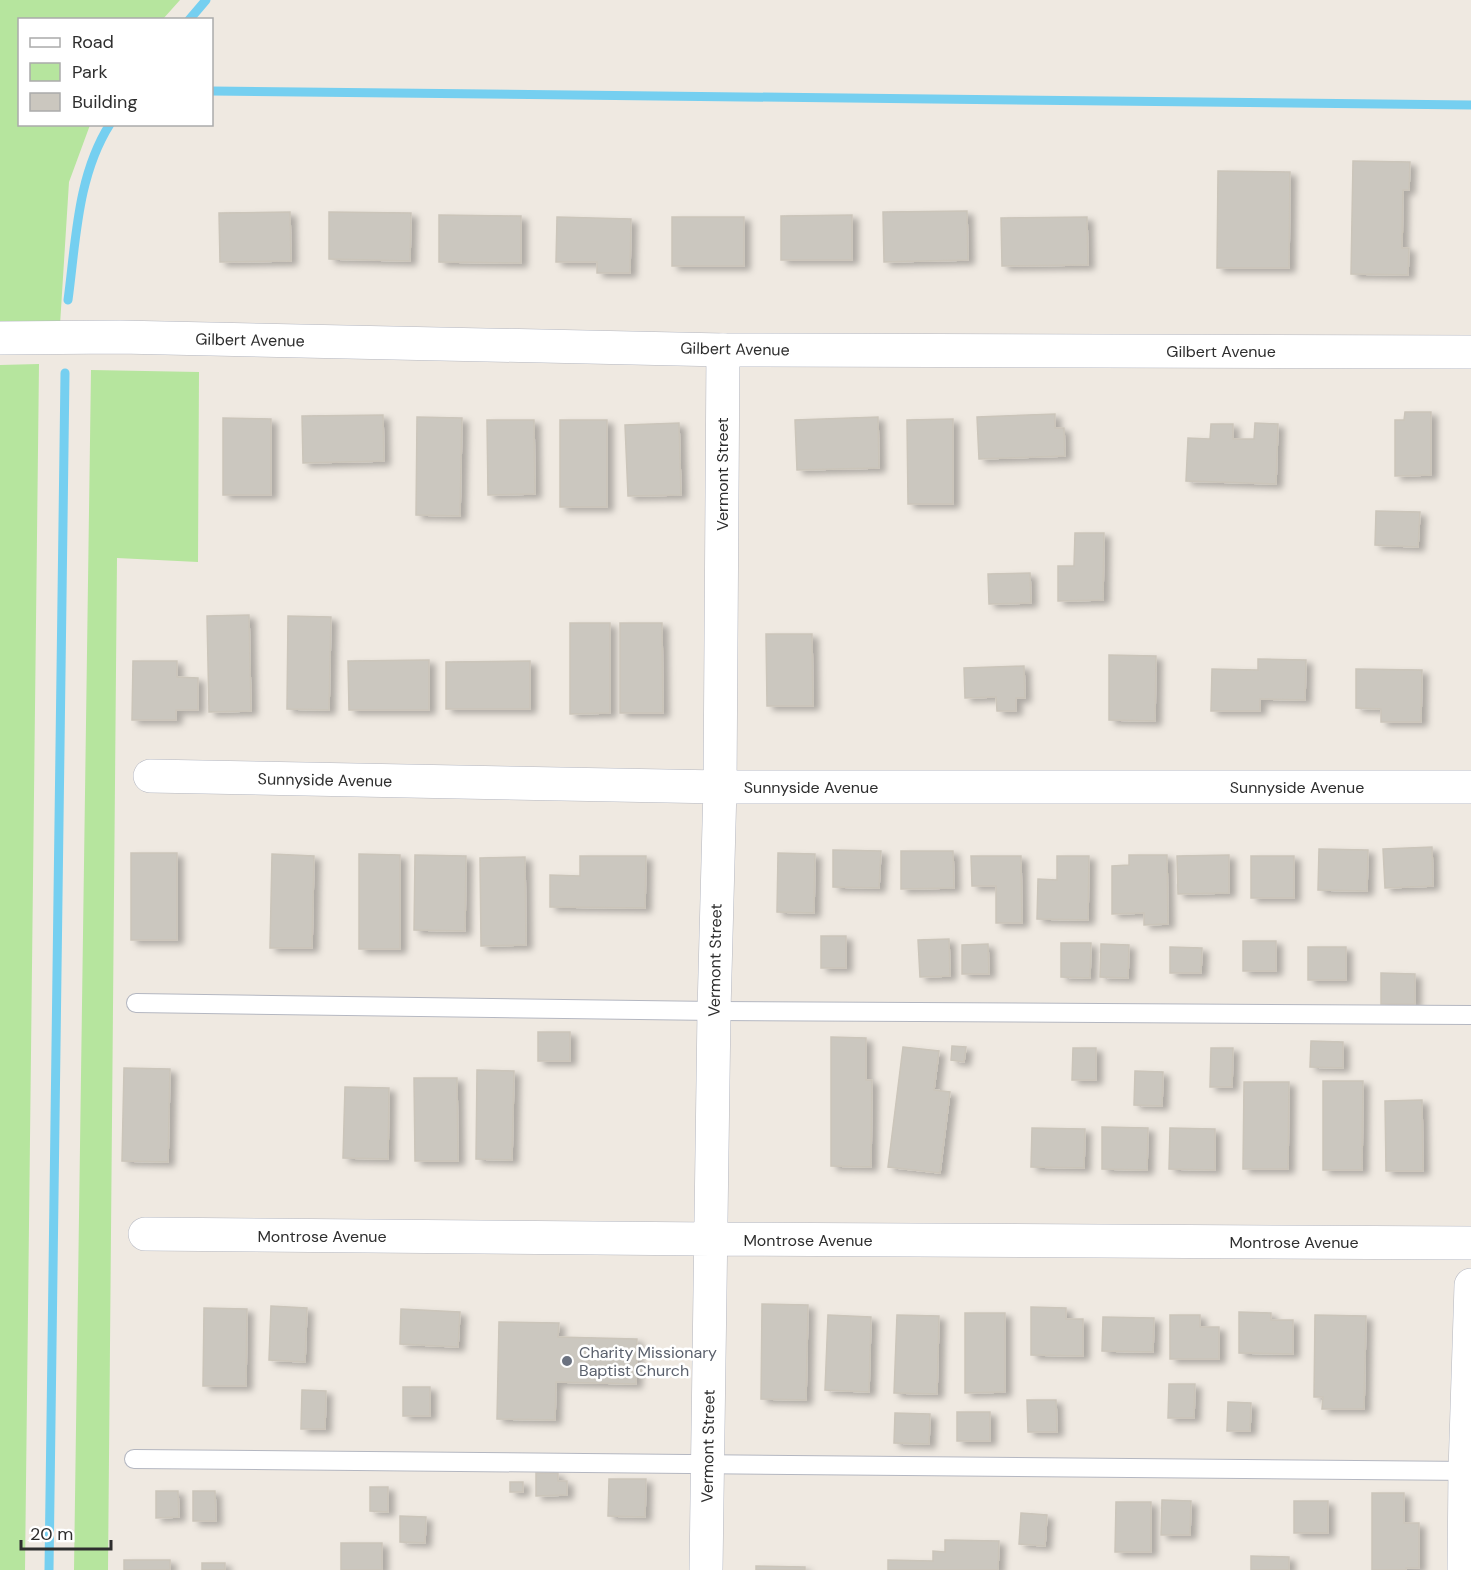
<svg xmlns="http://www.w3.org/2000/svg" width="1471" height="1570" font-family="'DM Sans',sans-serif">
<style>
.green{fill:#b6e59e}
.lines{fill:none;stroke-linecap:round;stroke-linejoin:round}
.stream{stroke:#75cff0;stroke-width:9}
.building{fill:#cbc7bf;stroke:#cbc5ba;stroke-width:1.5;filter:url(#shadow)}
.lane-casing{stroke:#b4b7c1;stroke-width:20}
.street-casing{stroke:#b4b7c1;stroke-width:34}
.secondary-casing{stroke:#b4b7c1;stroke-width:34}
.lane{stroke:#fff;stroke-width:18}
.street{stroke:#fff;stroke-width:33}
.secondary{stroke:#fff;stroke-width:33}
.worship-dot{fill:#6b7280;stroke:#fff;stroke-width:2}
.labels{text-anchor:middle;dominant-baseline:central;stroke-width:5;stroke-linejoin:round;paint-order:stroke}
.street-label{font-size:16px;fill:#2e2e2e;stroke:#fff}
.worship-label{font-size:16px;fill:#5b616d;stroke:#fff;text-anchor:start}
</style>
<defs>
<filter id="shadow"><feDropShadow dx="6" dy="4" stdDeviation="3" flood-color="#0004"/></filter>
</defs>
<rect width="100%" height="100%" fill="#efe9e1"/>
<!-- green -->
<path class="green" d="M0,0H180L163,19L20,20V124L90,125L69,182L60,325L0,327Z
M39,364L25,1570H0V365Z
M91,370L199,372L198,562L117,558L108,1570H74Z"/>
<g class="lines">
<!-- stream -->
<path class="stream" d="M189,20L206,0
M212,91L1471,105
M68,300C76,241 77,176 110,124
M49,1570L65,373"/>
</g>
<!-- building -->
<path class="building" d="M1353,161L1410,162L1409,190H1403L1402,248H1409L1408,275L1351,274Z
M1218,171L1290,172L1289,268H1217Z
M967,211L968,260L884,262L883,212Z
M290,212L291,261L220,262L219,213Z
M329,212L411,213L410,261L329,259Z
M439,215L521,216V263L439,262Z
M852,215V260H781V216Z
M557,217L631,219L630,273H597V262H556Z
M672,217H744V266H672Z
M1087,217L1088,265L1002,266L1001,218Z
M1405,412H1431V475L1395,476V420H1404Z
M1055,414V428H1064L1065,456L979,459L977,417Z
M383,415L384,461L303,463L302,416Z
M417,417L462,418L460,516L416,515Z
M878,417L879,468L797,470L795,420Z
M223,418L271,419V495H223Z
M953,419V504H908L907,420Z
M487,420H534L535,494L488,495Z
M560,420H607V507H560Z
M679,423L681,495L628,496L625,425Z
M1255,423L1278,424L1276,484L1186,481L1188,438L1210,439L1211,424H1233V439H1254Z
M1376,511L1420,512L1418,547L1375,545Z
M1075,533H1104L1103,600L1058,601V566H1074Z
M1030,573L1031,603L989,604L988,574Z
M249,615L251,711L209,712L207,616Z
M288,616L331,617L329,710L287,709Z
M570,623H610V713L570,714Z
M620,623H662L663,713H620Z
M766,634H812L813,706H767Z
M1109,655L1156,656L1155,721L1109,720Z
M1258,659L1306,660L1305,700L1260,699V711H1211L1212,669L1258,670Z
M429,660V710H349L348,661Z
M133,661H177V677L198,678V710H176V720H132Z
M530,661V709H446V662Z
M1024,666L1025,698H1016V711H997L996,697L965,698L964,668Z
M1356,669L1422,670L1421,722H1381V709L1356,708Z
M1432,847L1433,886L1385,888L1383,849Z
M1319,849L1368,850L1367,891L1318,890Z
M833,850L881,851L879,888L833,887Z
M901,851H953L954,888L901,889Z
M131,853H177V940H131Z
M778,853L815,854L814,913L777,912Z
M272,854L314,856L312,948H270Z
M359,854L400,855V949H359Z
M415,855L466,856L465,931L414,930Z
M1129,855H1167L1168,924L1144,925V913L1112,914V866L1129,865Z
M1229,855V893L1178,894L1177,856Z
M580,856H646L645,908L550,907V875L580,876Z
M971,856H1021L1022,923H996V886H972Z
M1057,856H1089L1088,920L1037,919L1038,879L1057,880Z
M1251,856H1294V898H1251Z
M525,857L526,945L481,946L480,858Z
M821,936H846V968H821Z
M949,939L950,976L920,977L918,940Z
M1243,941H1276V971H1243Z
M1061,943H1091L1090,978L1061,977Z
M988,944L989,974H962V945Z
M1101,944L1129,945L1128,978L1100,977Z
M1170,947L1202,948L1201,973H1170Z
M1308,947H1346V980H1308Z
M1381,973L1415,974V1004H1381Z
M538,1032H570V1061H538Z
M831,1037L866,1038V1080H872L871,1167L831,1166Z
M1311,1041L1343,1042V1068L1310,1067Z
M952,1046L966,1047L964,1062L951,1060Z
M903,1047L939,1051L934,1090L950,1092L940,1173L888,1167Z
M1073,1048H1096V1080H1072Z
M1211,1048H1233L1232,1087H1210Z
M124,1068L170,1069L168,1162L122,1161Z
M477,1070L514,1071L512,1160L476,1159Z
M1135,1071L1163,1072L1162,1106L1134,1105Z
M414,1078H457L458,1161H415Z
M1323,1081H1363L1362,1170H1323Z
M1244,1082H1289L1288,1169H1243Z
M345,1087L389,1088L388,1159L343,1158Z
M1422,1100L1423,1171H1386L1385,1101Z
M1102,1127L1148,1128L1147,1170L1102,1169Z
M1032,1128L1085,1129L1084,1168L1031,1167Z
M1170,1128L1215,1129V1170L1169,1169Z
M762,1304L808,1305L806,1400L761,1399Z
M271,1306L307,1308L305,1362L269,1360Z
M1031,1307L1066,1308V1319H1083V1356L1031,1355Z
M204,1308L247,1309L246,1386H203Z
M401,1309L460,1312L458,1347L400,1344Z
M1239,1312L1271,1313V1320H1293V1354L1239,1353Z
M965,1313H1005V1392L965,1393Z
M828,1315L871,1317L869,1392L825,1390Z
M897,1315L939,1316L937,1394L894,1393Z
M1170,1315H1200V1327H1219V1359H1170Z
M1315,1315L1366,1316L1364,1409H1322L1323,1397H1314Z
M1103,1317L1154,1318L1153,1352L1102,1351Z
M499,1322L559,1323L558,1337L637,1339L636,1384L556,1382L555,1420L497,1419Z
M1169,1384H1195L1194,1418H1168Z
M403,1387H430V1416H403Z
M302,1390L326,1391L325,1429H301Z
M1027,1400H1056L1057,1432H1028Z
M1228,1402L1251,1403L1250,1431H1227Z
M957,1412H990V1441H957Z
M895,1413L930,1414L929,1444L894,1443Z
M536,1473H558V1481H567V1495L536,1496Z
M609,1479H646L645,1517L608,1516Z
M510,1482H523V1492H510Z
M370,1487H388V1512L370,1511Z
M156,1491H178L179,1517L156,1518Z
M193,1491H215L216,1521H193Z
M1372,1493H1404V1523H1419V1568H1406V1570H1372Z
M1162,1500L1191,1501L1190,1535H1161Z
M1294,1501H1328V1533H1294Z
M1116,1502H1151V1552H1115Z
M1021,1513L1047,1515L1045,1546L1019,1544Z
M400,1516L426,1517L425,1543L400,1542Z
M945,1540L999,1541L998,1570H888V1560L933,1561V1551L945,1552Z
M341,1543H382V1570H341Z
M1251,1556L1289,1557V1570H1251Z
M124,1560H170V1570H124Z
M202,1563H225V1570H202Z
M756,1566L805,1567V1570H756Z"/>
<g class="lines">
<defs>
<path id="lane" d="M136,1003L714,1011L1471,1015
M134,1459L1471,1471"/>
<path id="street" d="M150,776L720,787H1471
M145,1234L711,1239L1471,1243
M706,1570L714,1011L720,787L723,350
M1464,1570L1465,1471L1471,1285"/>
<path id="secondary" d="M0,338L120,337L723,350L1471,352"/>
</defs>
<!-- lane casing -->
<use href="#lane" class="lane-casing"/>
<!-- street casing -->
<use href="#street" class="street-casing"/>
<!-- secondary casing -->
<use href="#secondary" class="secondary-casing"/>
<!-- lane -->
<use href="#lane" class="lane"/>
<!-- street -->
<use href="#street" class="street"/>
<!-- secondary -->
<use href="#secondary" class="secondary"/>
</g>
<!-- markers -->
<circle class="worship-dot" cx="567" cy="1361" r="6"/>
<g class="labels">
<!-- street labels -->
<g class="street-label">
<text transform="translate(250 340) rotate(1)">Gilbert Avenue</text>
<text transform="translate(735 349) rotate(1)">Gilbert Avenue</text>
<text x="1221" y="351">Gilbert Avenue</text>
<text transform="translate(722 474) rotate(-90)">Vermont Street</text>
<text transform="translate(325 780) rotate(1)">Sunnyside Avenue</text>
<text x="811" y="787">Sunnyside Avenue</text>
<text x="1297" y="787">Sunnyside Avenue</text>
<text transform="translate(715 960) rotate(-89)">Vermont Street</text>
<text x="322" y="1236">Montrose Avenue</text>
<text x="808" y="1240">Montrose Avenue</text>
<text x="1294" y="1242">Montrose Avenue</text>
<text transform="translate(708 1446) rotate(-89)">Vermont Street</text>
</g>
<!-- worship labels -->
<g class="worship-label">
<text x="579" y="1352">Charity Missionary<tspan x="579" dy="18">Baptist Church</tspan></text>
</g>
</g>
<!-- legend -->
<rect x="18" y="18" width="195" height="108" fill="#ffffff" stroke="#ababab" stroke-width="1.5"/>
<rect x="30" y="38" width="30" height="9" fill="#ffffff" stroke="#ababab" stroke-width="1.5"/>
<text x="72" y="48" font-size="18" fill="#2e2e2e">Road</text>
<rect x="30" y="63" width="30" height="18" fill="#b6e59e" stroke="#ababab" stroke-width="1.5"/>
<text x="72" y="78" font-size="18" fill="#2e2e2e">Park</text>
<rect x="30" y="93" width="30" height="18" fill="#cbc7bf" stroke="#ababab" stroke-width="1.5"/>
<text x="72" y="108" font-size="18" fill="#2e2e2e">Building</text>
<!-- scale -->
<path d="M21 1540v9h90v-9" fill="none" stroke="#2e2e2e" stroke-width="3"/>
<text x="30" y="1540" font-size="18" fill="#2e2e2e" stroke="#ffffff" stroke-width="4.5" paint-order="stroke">20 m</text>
</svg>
